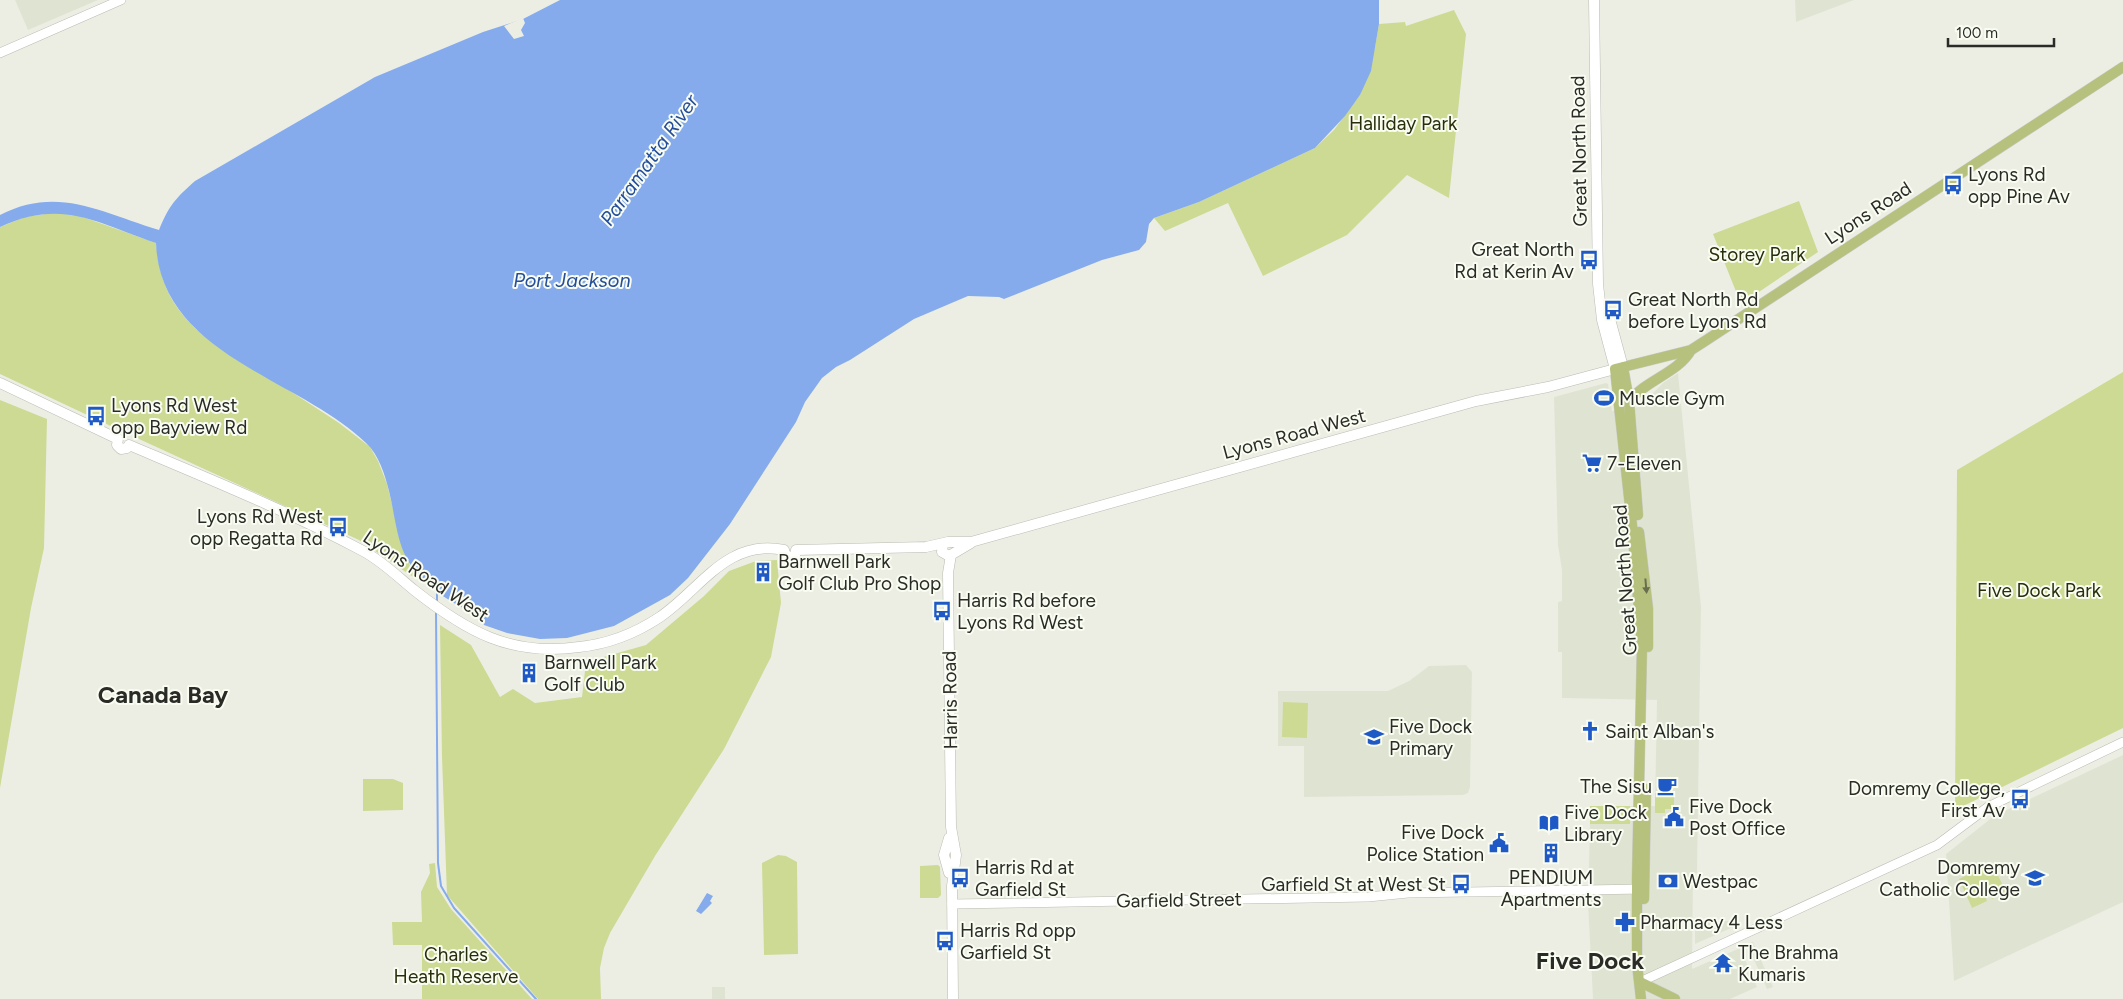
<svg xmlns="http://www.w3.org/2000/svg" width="2123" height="999" font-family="Figtree,sans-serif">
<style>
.built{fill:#dfe4d2}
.green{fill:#ccda94}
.water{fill:#85abed}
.pier{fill:#eceee4}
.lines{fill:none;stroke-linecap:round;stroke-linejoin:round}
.stream{stroke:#85abed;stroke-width:2}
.tertiary-casing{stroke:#b9bcb2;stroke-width:10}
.secondary-casing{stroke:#b9bcb2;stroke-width:11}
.primary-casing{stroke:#cccccb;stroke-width:11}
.tertiary{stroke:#fff;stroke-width:9}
.secondary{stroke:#fff;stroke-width:10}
.primary{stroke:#b7c17e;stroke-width:10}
.oneway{fill:#696e4e}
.labels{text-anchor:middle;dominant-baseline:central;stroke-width:4;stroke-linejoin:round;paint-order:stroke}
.park-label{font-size:19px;fill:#282d0a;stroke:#f9fcf1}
.street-label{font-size:19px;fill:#2a2b27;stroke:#f9fcf1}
.poi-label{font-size:19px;fill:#2a2b27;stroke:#f9fcf1;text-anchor:start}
.water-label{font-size:20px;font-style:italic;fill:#244e9c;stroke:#f9fcf1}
.district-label{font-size:24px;font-weight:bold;fill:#2a2b27;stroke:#f9fcf1}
</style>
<rect width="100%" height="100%" fill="#eceee4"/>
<!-- built -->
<path class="built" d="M15,0H98L28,30Z
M1795,0H1854L1796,22Z
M1678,373L1701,607L1697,873H1693L1692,969L1740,948L1757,987L1730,999H1593L1588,903L1590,824H1630V806H1655L1657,700L1562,698V652H1558V602L1562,601V570L1558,545L1554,397L1606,383L1608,384L1612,411L1639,407L1663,383Z
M1466,665L1472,672L1470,787L1468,793L1463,795L1304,797V746H1278V691H1388L1409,681L1429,666Z
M2123,755V902L1954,981L1946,854L1994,816Z
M1695,921H1738V925L1695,944Z
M1753,942L1773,987L1767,989L1747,944Z
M712,987H725V999H712Z"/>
<!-- green -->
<path class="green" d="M1454,10L1466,34L1449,198L1407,175L1347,235L1263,276L1228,203L1165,231L1154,218L1199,202L1315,148L1334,130L1360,95L1375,47L1379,24L1405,22L1406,26Z
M1799,201L1818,252L1741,304L1713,234Z
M58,212L80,216L156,243C160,281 169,303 197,330L339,423L370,447L378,461L387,484L404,552L416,579L359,540L139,439L130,428H115L0,374V227L25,217Z
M2123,372V728L1955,810L1957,470Z
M0,400L47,419L44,548L31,608L0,788Z
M777,560L781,603L771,657L724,749L655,856L610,933L604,948L600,968L601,999H538L447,895L442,757L440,625L471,645L500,697L513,689L535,703L582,697L586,662L646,645L704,596L729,571L756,561Z
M1283,702L1308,703L1307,738L1282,737Z
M363,779H393L403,783V810L363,811Z
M1655,793H1674V809H1665V813H1655Z
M1590,806H1630V824H1590Z
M778,855L786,856L797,862L798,954L764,955L762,863Z
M435,863L437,887L451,909L532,999H422V945H393L392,922H422L421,892L430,873L429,864Z
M1992,863L2006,892L1992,899L1990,896L1986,898L1987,901L1972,908L1959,879L1973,872L1975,875L1979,873L1978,870Z
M938,865L940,867L941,895L938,898H920V866Z"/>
<!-- water -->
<path class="water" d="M560,0H1379V24L1371,71L1360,95L1345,116L1315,148L1199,202L1154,218L1149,224L1146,242L1139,250L1102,260L1004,299L999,297L968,296L914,319L850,360L836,367L822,378L805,402L796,422L730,524L688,578L670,595L614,626L567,638L540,639L507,633L484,625L481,617C452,603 418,585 404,553C396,534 394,511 389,491C385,475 379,455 366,443C299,378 160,355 156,243C96,223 63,198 0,227V215C58,185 102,213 159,230C169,205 176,198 195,181L375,77L483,32L523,19Z
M707,893L713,896L710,901L712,903L701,914L696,911Z"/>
<!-- pier -->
<path class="pier" d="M523,18L525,23L521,30L524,36L514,39L504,26Z"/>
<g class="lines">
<!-- stream -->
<path class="stream" d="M437,603V593
M436,613L438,863L441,886L454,908L536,999"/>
<defs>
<path id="tertiary" d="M0,53L121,0
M952,904L1368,897L1408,893L1644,889
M1640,982L1937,845L1988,807L2123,742"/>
<path id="secondary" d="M1603,306L1610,319L1623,367
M0,383L118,439
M118,439L117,445L121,449L127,448L129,445
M129,445C207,478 288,511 363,551C382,561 398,577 414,590C466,631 511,657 579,647C608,644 636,633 660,617C700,590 727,538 784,550
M943,544L942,552L949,556L971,543
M784,550L786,556L790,557L795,556L796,550
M796,550L926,547L948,542H971L1476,401L1548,387L1615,369L1602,320L1598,284L1594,0
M951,555L948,573L951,827L956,855L952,886L953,999
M949,838L944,855L949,873"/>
<path id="primary" d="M1623,367L1629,401L1638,515
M1629,401C1646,380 1678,373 1691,350
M1639,532L1648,609V647
M1644,899L1646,789
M1640,982L1675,999
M1641,999L1637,964V879L1642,647L1632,525L1615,369L1691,350L1702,343L2123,67"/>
</defs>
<!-- tertiary casing -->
<use href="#tertiary" class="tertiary-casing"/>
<!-- secondary casing -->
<use href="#secondary" class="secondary-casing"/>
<!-- primary casing -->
<use href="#primary" class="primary-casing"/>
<!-- tertiary -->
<use href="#tertiary" class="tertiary"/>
<!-- secondary -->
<use href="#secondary" class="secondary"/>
<!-- primary -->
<use href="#primary" class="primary"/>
</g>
<!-- one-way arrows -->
<defs><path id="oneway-solid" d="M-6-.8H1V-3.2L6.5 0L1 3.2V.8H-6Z" transform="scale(1.25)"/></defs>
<use class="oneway" href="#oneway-solid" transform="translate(1646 586) rotate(85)"/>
<!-- icons -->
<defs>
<symbol id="bus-bare" viewBox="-9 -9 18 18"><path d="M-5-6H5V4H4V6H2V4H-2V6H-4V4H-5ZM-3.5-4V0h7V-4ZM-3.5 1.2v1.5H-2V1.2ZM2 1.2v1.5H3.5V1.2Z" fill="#1f59c6" stroke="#f9fcf1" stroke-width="2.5" paint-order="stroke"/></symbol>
<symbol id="stadium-bare" viewBox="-9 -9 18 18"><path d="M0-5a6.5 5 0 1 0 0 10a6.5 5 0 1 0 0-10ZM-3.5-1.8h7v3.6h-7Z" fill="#1f59c6" stroke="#f9fcf1" stroke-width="2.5" paint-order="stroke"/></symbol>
<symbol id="supermarket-bare" viewBox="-9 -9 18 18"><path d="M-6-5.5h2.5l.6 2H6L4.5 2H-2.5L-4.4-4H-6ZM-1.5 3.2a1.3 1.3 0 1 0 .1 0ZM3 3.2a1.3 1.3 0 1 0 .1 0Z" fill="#1f59c6" stroke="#f9fcf1" stroke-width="2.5" paint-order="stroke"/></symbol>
<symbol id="building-bare" viewBox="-9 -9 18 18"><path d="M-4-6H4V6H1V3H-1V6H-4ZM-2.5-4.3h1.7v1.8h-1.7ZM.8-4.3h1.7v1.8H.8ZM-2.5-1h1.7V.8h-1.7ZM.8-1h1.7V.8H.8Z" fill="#1f59c6" stroke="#f9fcf1" stroke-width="2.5" paint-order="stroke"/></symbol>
<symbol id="church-bare" viewBox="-9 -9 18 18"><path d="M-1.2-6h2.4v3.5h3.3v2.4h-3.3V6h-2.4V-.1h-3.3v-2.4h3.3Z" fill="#1f59c6" stroke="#f9fcf1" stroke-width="2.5" paint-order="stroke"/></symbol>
<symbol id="school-bare" viewBox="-9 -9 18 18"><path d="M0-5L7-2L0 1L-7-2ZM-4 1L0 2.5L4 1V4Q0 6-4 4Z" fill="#1f59c6" stroke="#f9fcf1" stroke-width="2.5" paint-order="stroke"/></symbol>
<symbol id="cafe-bare" viewBox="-9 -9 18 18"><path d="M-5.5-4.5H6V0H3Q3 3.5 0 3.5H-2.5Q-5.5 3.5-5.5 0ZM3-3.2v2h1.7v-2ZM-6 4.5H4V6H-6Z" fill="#1f59c6" stroke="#f9fcf1" stroke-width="2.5" paint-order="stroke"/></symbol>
<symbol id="civic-bare" viewBox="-9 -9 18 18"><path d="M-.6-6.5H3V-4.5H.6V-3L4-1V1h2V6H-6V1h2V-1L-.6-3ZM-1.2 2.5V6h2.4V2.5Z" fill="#1f59c6" stroke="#f9fcf1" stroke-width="2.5" paint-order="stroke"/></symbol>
<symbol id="library-bare" viewBox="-9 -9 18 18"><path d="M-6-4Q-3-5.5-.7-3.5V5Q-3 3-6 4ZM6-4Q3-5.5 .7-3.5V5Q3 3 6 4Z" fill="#1f59c6" stroke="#f9fcf1" stroke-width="2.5" paint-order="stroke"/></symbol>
<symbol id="bank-bare" viewBox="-9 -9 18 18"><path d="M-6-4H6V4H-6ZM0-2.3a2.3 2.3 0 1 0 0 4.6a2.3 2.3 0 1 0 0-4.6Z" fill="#1f59c6" stroke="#f9fcf1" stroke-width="2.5" paint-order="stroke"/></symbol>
<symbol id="pharmacy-bare" viewBox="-9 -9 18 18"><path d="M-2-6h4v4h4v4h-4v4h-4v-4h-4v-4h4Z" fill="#1f59c6" stroke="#f9fcf1" stroke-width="2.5" paint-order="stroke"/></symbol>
<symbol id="temple-bare" viewBox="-9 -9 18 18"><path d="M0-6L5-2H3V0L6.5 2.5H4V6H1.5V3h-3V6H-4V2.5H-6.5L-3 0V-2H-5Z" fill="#1f59c6" stroke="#f9fcf1" stroke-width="2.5" paint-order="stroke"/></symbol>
</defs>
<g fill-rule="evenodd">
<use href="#bus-bare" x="1939" y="171" width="28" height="28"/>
<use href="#bus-bare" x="1575" y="246" width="28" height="28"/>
<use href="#bus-bare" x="1599" y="296" width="28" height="28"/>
<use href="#stadium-bare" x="1590" y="384" width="28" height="28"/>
<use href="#bus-bare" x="82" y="402" width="28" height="28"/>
<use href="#supermarket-bare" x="1578" y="449" width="28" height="28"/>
<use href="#bus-bare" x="324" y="513" width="28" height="28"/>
<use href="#building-bare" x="749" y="558" width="28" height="28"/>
<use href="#bus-bare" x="928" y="597" width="28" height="28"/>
<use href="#building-bare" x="515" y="659" width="28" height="28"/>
<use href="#church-bare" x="1576" y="717" width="28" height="28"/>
<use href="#school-bare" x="1360" y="723" width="28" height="28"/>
<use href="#cafe-bare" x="1653" y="772" width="28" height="28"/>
<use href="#bus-bare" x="2006" y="785" width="28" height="28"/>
<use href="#civic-bare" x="1660" y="803" width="28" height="28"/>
<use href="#library-bare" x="1535" y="809" width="28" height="28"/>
<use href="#civic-bare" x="1485" y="829" width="28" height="28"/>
<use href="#building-bare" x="1537" y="839" width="28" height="28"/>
<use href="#bus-bare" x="946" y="864" width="28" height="28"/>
<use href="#school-bare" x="2021" y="864" width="28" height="28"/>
<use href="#bank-bare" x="1654" y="867" width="28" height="28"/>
<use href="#bus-bare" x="1447" y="870" width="28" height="28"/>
<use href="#pharmacy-bare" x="1611" y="908" width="28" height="28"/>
<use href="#bus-bare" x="931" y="927" width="28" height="28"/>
<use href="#temple-bare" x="1709" y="949" width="28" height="28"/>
</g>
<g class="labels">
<!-- park labels -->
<g class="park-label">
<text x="1403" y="123">Halliday Park</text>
<text x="1757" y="254">Storey Park</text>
<text x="2039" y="590">Five Dock Park</text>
<text x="456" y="954">Charles<tspan x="456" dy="22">Heath Reserve</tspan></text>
</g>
<!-- street labels -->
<g class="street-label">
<text transform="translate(1579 151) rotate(-91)">Great North Road</text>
<text transform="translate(1868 213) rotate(-33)">Lyons Road</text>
<text transform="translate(1294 434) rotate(-15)">Lyons Road West</text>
<text transform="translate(426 576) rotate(34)">Lyons Road West</text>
<text transform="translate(1625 580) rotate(-94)">Great North Road</text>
<text transform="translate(950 700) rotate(-91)">Harris Road</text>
<text transform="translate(1179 900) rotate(-1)">Garfield Street</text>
</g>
<!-- poi labels -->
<g class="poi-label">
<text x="1968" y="174">Lyons Rd<tspan x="1968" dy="22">opp Pine Av</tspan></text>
<text x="1574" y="249" text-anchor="end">Great North<tspan x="1574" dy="22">Rd at Kerin Av</tspan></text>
<text x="1628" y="299">Great North Rd<tspan x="1628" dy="22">before Lyons Rd</tspan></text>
<text x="1619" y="398">Muscle Gym</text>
<text x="111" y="405">Lyons Rd West<tspan x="111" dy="22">opp Bayview Rd</tspan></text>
<text x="1607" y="463">7-Eleven</text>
<text x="323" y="516" text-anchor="end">Lyons Rd West<tspan x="323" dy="22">opp Regatta Rd</tspan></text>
<text x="778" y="561">Barnwell Park<tspan x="778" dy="22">Golf Club Pro Shop</tspan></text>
<text x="957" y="600">Harris Rd before<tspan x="957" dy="22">Lyons Rd West</tspan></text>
<text x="544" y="662">Barnwell Park<tspan x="544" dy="22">Golf Club</tspan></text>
<text x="1389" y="726">Five Dock<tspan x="1389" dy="22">Primary</tspan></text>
<text x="1605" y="731">Saint Alban's</text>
<text x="1652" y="786" text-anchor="end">The Sisu</text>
<text x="2005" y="788" text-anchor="end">Domremy College,<tspan x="2005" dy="22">First Av</tspan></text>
<text x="1689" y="806">Five Dock<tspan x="1689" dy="22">Post Office</tspan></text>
<text x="1564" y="812">Five Dock<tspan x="1564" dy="22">Library</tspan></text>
<text x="1484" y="832" text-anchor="end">Five Dock<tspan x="1484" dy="22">Police Station</tspan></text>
<text x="975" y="867">Harris Rd at<tspan x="975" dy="22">Garfield St</tspan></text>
<text x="2020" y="867" text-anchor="end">Domremy<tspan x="2020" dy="22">Catholic College</tspan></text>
<text x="1551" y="877" text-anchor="middle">PENDIUM<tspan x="1551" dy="22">Apartments</tspan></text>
<text x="1683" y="881">Westpac</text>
<text x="1446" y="884" text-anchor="end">Garfield St at West St</text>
<text x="1640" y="922">Pharmacy 4 Less</text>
<text x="960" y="930">Harris Rd opp<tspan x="960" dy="22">Garfield St</tspan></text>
<text x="1738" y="952">The Brahma<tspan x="1738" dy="22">Kumaris</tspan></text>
</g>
<!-- water labels -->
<g class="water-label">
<text transform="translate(649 160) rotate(-55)">Parramatta River</text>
<text x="572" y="280">Port Jackson</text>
</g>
<!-- district labels -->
<g class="district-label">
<text x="163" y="694">Canada Bay</text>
<text x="1590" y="960">Five Dock</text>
</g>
</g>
<!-- scale -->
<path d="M1948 38v8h106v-8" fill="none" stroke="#2a2b27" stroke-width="2.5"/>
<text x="1956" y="38" font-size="15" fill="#2a2b27" stroke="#f9fcf1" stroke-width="4" paint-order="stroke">100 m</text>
</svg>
